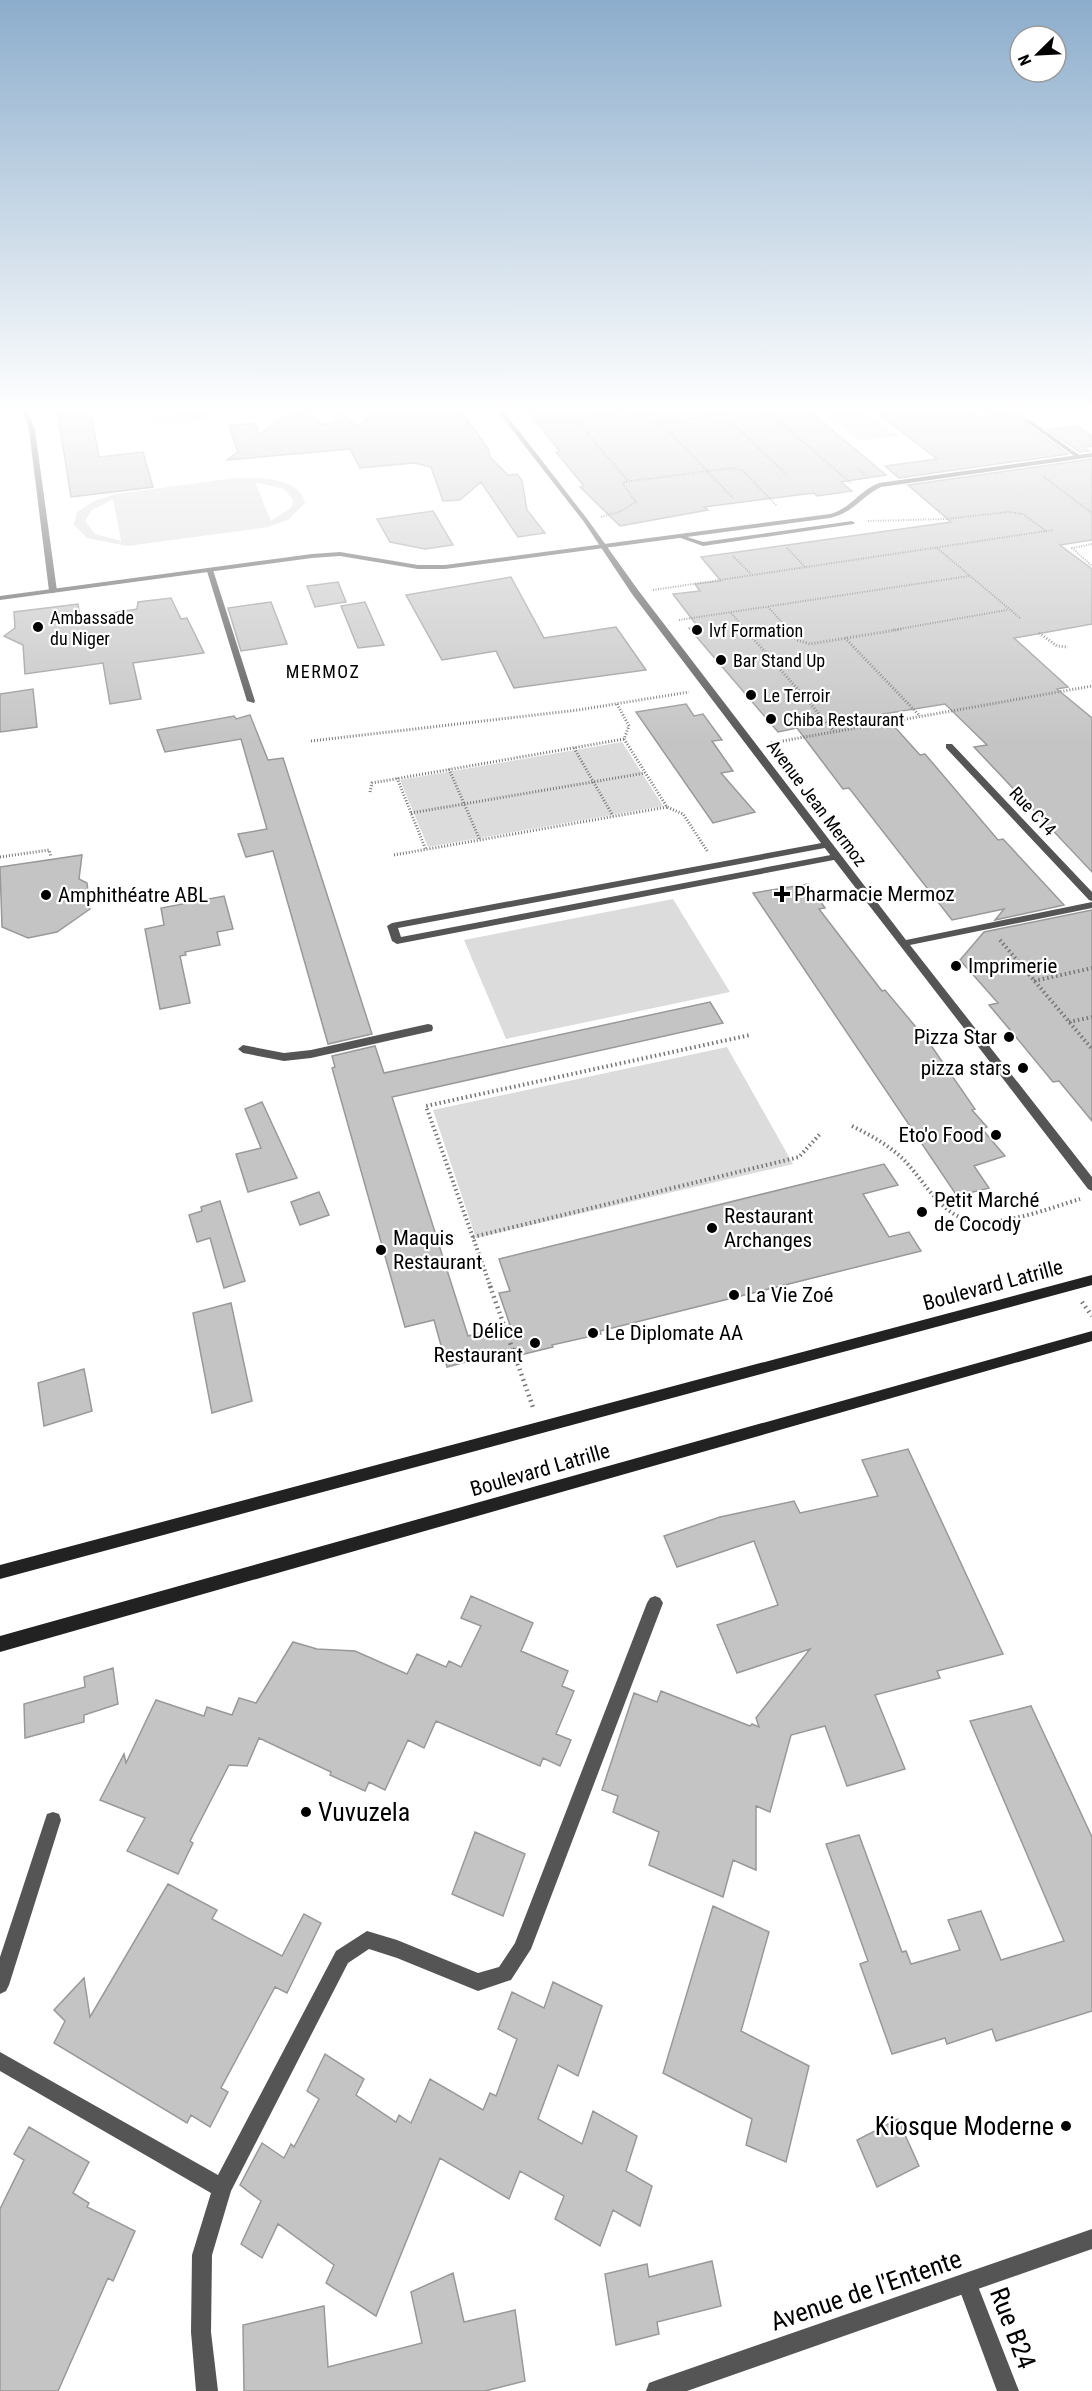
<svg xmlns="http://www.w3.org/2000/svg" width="1092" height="2391" font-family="'Roboto Condensed',sans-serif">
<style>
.green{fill:#dcdcdc;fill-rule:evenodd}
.building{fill:#c4c4c4;stroke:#999;stroke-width:1.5}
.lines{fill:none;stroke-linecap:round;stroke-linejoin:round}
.path-far3{stroke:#777;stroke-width:2;stroke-dasharray:1 1.5;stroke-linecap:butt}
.path-far2{stroke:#777;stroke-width:3;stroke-dasharray:1 2;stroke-linecap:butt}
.path-far1{stroke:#777;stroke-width:4;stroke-dasharray:1.5 3;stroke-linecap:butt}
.path{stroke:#777;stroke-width:4.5;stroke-dasharray:1.5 4;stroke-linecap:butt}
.service{fill:#555;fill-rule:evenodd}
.minor{fill:#555;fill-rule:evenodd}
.tertiary{fill:#555;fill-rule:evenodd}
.secondary{fill:#222;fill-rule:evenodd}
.poi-dot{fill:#000;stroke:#fff;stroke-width:2}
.labels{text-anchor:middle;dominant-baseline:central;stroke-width:4.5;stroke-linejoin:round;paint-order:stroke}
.far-poi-label{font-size:18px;fill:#000;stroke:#fff;text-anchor:start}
.far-neighbourhood-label{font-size:18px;letter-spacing:1.5px;fill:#000;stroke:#fff}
.far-street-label{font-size:18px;fill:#000;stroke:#fff}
.poi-label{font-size:21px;fill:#000;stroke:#fff;text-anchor:start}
.street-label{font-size:21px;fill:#000;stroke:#fff}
.near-poi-label{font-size:26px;fill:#000;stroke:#fff;text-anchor:start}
.near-street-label{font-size:26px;fill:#000;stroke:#fff}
</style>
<rect width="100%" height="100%" fill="#fff"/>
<!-- green -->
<path class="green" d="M207,409L211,419L156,425L151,415Z
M832,409H864L899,436L859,441L822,410Z
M235,478C255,478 300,476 305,503L289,519L268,527L128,546L87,538L74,525L77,512L94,501L116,494ZM255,482L284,489L293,500L292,507L271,521ZM113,499L121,540V541L95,534L85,521L92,510Z
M622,742L663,806L428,847L400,780Z
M673,899L730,992L506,1039L464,940Z
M727,1047L793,1164L476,1238L433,1110Z"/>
<!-- building -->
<path class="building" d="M57,409H90L99,457L143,452L153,487L71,497Z
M332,409L358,426L377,409H460L489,450L490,457L508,475L517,474L522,481L527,510L545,533L518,537L481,482L460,500L443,501L431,467L414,463L360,468L350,449L227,460L238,452L229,426L255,423L259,435L287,414L301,411L313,413L321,425L338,421Z
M527,409H807L886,475L841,482L852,491L817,496L814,493L704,507L708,510L620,526L580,487L584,486L556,452H560Z
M872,409H975V414L1013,409L1026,418L1025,424L1068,454L899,478L885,466L937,459Z
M1077,426L1092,436V446L1083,447L1089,451L1080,452L1047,430Z
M1092,459V540L1060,545L1092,569V624L1014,638L1068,687L1057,689L1092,718V872L974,747L987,745L945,704L883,714L920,755L925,754L998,840L1003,839L1064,905L995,920L1004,909L952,920L849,788L843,789L797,728L778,732L689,628L698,627L673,594L700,591L695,584L721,581L701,557L951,522L908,485Z
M433,511L453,545L425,549L390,542L377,519Z
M511,577L544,638L616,627L646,670L514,688L496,651L442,660L406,595Z
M338,582L346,602L315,607L307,586Z
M171,598L181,619L187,618L204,653L133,663L141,699L110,704L103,663L25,674L23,645L4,636L15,628L14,612L78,604L80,618L137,609L138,602Z
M271,602L287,644L241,651L228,608Z
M365,602L384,645L358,648L341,606Z
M33,689L37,727L0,732V694Z
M686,704L694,716L703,714L722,740L712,741L733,771L721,773L755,812L713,823L636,712Z
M250,715L268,760L283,758L372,1034L328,1044L273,851L246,857L238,834L267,829L241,739L165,752L157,730L234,716L236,719Z
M82,855L79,879L87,883L90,909L57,932L28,938L2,927L0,867Z
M808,884L825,908L819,909L882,991L885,990L930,1044L975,1109L972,1110L987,1127L982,1129L1005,1156L974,1166L989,1188L957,1196L753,893Z
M224,896L233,929L217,932L220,945L185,952L186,955L180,956L190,1003L160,1009L145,929L164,925L161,908Z
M1092,910V1121L1059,1081L1053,1082L1011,1031L989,1005L998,1003L960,960L984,932Z
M710,1002L723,1023L392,1097L468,1336L510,1325L499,1293L510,1291L499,1259L884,1164L898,1185L863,1194L889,1237L909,1232L921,1251L600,1331L601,1334L552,1345L553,1347L520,1355L518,1348L447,1367L434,1320L405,1327L332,1068L335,1067L332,1056L375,1046L384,1073Z
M262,1102L297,1178L248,1192L236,1154L261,1148L245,1109Z
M319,1192L329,1215L300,1225L291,1202Z
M220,1201L245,1281L224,1288L210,1238L197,1242L189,1215L202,1211L201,1207Z
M231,1303L252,1401L212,1413L193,1313Z
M84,1369L92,1411L44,1426L38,1383Z
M908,1449L1003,1654L937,1671L940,1678L875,1695L905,1769L847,1786L825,1726L791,1735L770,1812L756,1806V1870L733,1860L723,1897L649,1865L659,1832L613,1812L618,1796L602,1790L634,1693L657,1702L661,1691L750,1726L752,1724L759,1727L756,1718L810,1649L737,1673L717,1625L778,1605L754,1541L677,1567L664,1536L720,1517L794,1501L800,1513L878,1496L862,1460Z
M471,1596L533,1623L521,1651L568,1671L562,1686L574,1691L556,1734L571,1740L560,1766L543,1758L540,1766L436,1721L424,1748L408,1740L385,1790L369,1782L365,1791L330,1775L331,1772L259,1738L247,1766L229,1765L190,1841L193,1843L178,1874L127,1851L145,1818L100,1800L124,1754L126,1763L156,1700L204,1716L207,1707L232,1715L239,1698L256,1703L293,1642L317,1649L355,1651L407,1674L417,1654L446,1667L449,1661L461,1667L481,1626L461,1618Z
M113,1668L118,1704L84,1715V1722L25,1738L24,1704L85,1687L84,1677Z
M1031,1706L1092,1837V2011L996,2041L992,2029L947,2044L945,2038L892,2054L860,1964L868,1961L826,1844L859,1835L902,1952L906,1951L911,1964L960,1950L948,1920L981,1911L1001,1960L1064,1941L970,1721Z
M475,1832L525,1854L503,1916L452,1894Z
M168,1884L217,1910L212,1919L282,1956L304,1914L321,1923L287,1993L275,1987L221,2088L228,2092L210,2127L191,2115L187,2123L54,2043L65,2021L54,2010L84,1978L90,2017Z
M713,1906L769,1932L741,2031L809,2066L786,2162L746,2145L752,2119L663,2073Z
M553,1982L602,2006L578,2076L558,2065L538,2119L582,2144L593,2111L637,2136L626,2171L652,2186L640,2226L613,2210L600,2246L555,2219L564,2196L520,2171L509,2199L440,2158L376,2316L326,2283L334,2265L278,2224L262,2258L241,2244L261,2201L240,2185L262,2143L284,2158L291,2144L294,2147L319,2099L307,2091L325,2054L364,2079L356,2095L396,2122L399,2115L411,2123L430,2079L483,2110L490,2093L496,2096L517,2039L498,2029L512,1992L544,2008Z
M898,2119L919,2166L877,2187L857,2140Z
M29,2127L89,2162L73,2193L89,2203L87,2207L135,2231L113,2281L108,2278L58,2391H0V2209L24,2160L14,2154Z
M712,2261L721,2306L657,2322L659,2334L616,2345L605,2274L647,2264L649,2277Z
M453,2273L464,2322L515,2310L525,2381L485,2391H244L243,2325L324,2306L328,2367L422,2343L411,2292Z"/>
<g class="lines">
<!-- path-far3 -->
<path class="path-far3" d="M648,409L733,498
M765,409L852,484
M724,415L786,474
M576,420L628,481
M660,422L727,414L723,409
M530,424L649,410
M858,469L866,476
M1044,477L1092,513
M601,517L619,512L636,502L623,484L624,482L732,468L742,470L777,506
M868,521L946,519L1008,512L1023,514L1046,531
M1092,544L1072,548L1092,566
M787,548L805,567
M937,548L1020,618
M733,556L751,574
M653,590L1053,530
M768,607L789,630
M731,613L746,630
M679,620L969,576
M893,630L1007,610"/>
<!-- path-far2 -->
<path class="path-far2" d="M745,629L834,731
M787,629L797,640L810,644L902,629
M1039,633L1057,646L1068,647
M845,638L920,716
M617,704L629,726L624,739L667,807L683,814L708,852
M311,741L578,710L689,692
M771,743L1092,686
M574,748L613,816
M449,769L480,840
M397,778L426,850
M370,792L372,783L624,739
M411,813L645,773
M394,855L667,807
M0,857L49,850L51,857"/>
<!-- path-far1 -->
<path class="path-far1" d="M1000,940L1092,1049
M1034,981L1092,968
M1069,1022L1092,1017
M852,1126C870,1135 887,1144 902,1158C922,1177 939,1213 968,1220C999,1228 1050,1208 1080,1199
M473,1237L799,1157L820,1134
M491,1288L426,1106L750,1035"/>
<!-- path -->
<path class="path" d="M490,1286L534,1410
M1082,1302L1092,1316"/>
<!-- service -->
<path class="service" d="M1026,420H1030L1082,457L1077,458L1026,422Z
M852,521L855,523L854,524L703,546L678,537L681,535L703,542Z
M206,568L213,570L255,701L254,703L247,701Z
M827,842L830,843V847L398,928L401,937L836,854L841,857L839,859L397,944L392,941L387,926L392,923Z
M428,1024L432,1025L433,1028L432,1031L311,1058L284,1061L243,1053L238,1049L243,1045L284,1053L311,1050Z"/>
<!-- minor -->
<path class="minor" d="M22,409H28L35,430L57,591L53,593L49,591L29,430Z
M496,409H502L588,520L638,590L906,940L1092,902V908L910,945L1092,1177V1191L1088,1189L824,847L632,594L584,522Z
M946,744H952L1092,892V901L1089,900L946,748Z
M655,1596L660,1598L663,1603L531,1949L511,1980L478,1991L397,1958L369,1949L348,1963L231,2191L212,2255L211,2332L218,2391H196L191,2332L192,2255L211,2193L0,2071V2052L218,2175L336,1951L367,1931L397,1940L478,1973L499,1967L515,1943L647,1603L650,1598Z
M53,1812L59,1814L61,1820L9,1985L6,1991L0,1994V1957L45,1820L47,1814Z
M967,2273L974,2276L1019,2391H997L957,2283L960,2276Z"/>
<!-- tertiary -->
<path class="tertiary" d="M1092,453V457L881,487C860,497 855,512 830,518L445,569H418L340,556L312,558L0,600V596L312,554L340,552L418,565H445L830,514C850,509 860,490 879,483Z
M1092,2229V2249L687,2391H646L649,2383L657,2380Z"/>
<!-- secondary -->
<path class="secondary" d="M1092,1275V1285L0,1579V1565Z
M1092,1331V1341L0,1652V1636Z"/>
</g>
<!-- sky -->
<linearGradient id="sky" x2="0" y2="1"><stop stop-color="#8cadcc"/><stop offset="0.55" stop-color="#fff"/><stop offset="1" stop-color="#fff" stop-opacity="0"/></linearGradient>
<rect width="1092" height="744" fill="url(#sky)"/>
<!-- markers -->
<g class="poi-dot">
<circle cx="38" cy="627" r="6"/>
<circle cx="697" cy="630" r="6"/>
<circle cx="721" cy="660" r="6"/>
<circle cx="751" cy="695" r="6"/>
<circle cx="771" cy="719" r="6"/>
<path d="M779 885h6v6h6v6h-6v6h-6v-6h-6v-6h6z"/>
<circle cx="46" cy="895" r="6"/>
<circle cx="956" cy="966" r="6"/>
<circle cx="1009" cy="1037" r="6"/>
<circle cx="1023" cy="1068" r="6"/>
<circle cx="996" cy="1135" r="6"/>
<circle cx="922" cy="1212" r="6"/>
<circle cx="712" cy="1228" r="6"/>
<circle cx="381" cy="1250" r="6"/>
<circle cx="734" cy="1295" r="6"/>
<circle cx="593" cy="1333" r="6"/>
<circle cx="535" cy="1343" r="6"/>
<circle cx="306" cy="1812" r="6"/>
<circle cx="1066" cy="2126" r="6"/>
</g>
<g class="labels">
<!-- far-poi labels -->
<g class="far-poi-label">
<text x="50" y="617">Ambassade<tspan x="50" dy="21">du Niger</tspan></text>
<text x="709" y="630">lvf Formation</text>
<text x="733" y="660">Bar Stand Up</text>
<text x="763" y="695">Le Terroir</text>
<text x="783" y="719">Chiba Restaurant</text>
</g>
<!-- far-neighbourhood labels -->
<g class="far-neighbourhood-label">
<text x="323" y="671">MERMOZ</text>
</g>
<!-- far-street labels -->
<g class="far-street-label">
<text transform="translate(817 803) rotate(53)">Avenue Jean Mermoz</text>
<text transform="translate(1033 811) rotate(47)">Rue C14</text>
</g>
<!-- poi labels -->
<g class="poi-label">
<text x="794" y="894">Pharmacie Mermoz</text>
<text x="58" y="895">Amphithéatre ABL</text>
<text x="968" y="966">Imprimerie</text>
<text x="997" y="1037" text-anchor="end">Pizza Star</text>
<text x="1011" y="1068" text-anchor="end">pizza stars</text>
<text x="984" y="1135" text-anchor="end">Eto'o Food</text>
<text x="934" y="1200">Petit Marché<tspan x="934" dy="24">de Cocody</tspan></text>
<text x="724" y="1216">Restaurant<tspan x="724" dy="24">Archanges</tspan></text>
<text x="393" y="1238">Maquis<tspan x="393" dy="24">Restaurant</tspan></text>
<text x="746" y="1295">La Vie Zoé</text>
<text x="523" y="1331" text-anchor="end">Délice<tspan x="523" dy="24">Restaurant</tspan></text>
<text x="605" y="1333">Le Diplomate AA</text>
</g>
<!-- street labels -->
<g class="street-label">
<text transform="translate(993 1285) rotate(-15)">Boulevard Latrille</text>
<text transform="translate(540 1470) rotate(-16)">Boulevard Latrille</text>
</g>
<!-- near-poi labels -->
<g class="near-poi-label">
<text x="318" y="1812">Vuvuzela</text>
<text x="1054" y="2126" text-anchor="end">Kiosque Moderne</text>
</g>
<!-- near-street labels -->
<g class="near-street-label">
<text transform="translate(866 2290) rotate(-19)">Avenue de l'Entente</text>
<text transform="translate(1013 2328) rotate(69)">Rue B24</text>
</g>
</g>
<!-- north arrow -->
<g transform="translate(1038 54) rotate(246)"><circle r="28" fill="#ffffff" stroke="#999999" stroke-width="1.5"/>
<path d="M0-4.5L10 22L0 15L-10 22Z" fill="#000000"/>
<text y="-9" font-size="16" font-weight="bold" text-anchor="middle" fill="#000000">N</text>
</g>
</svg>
